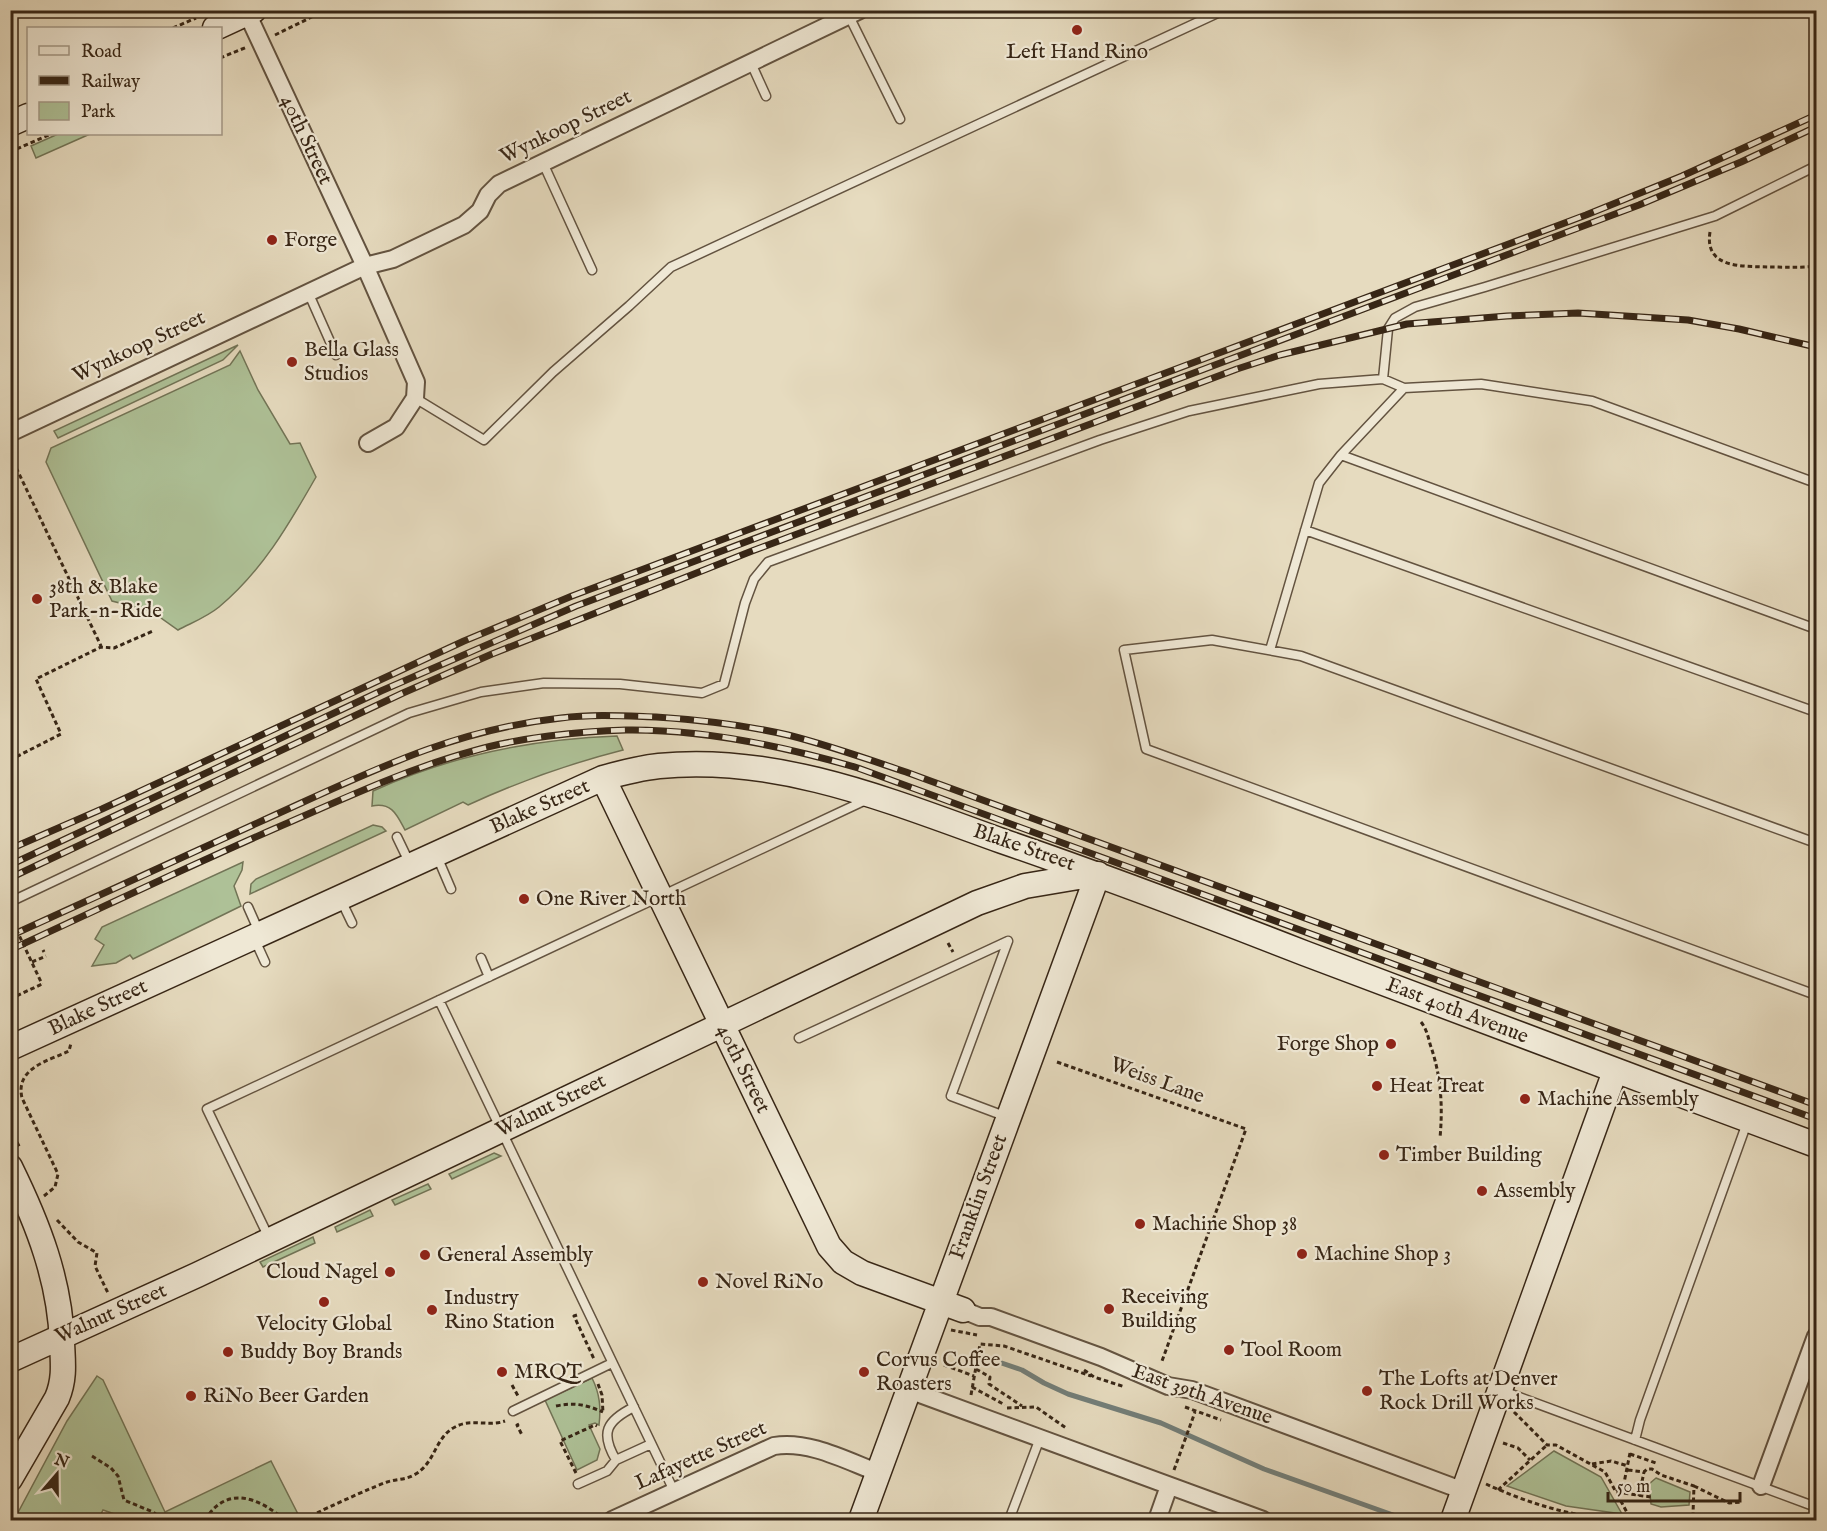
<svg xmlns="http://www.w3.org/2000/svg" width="1827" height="1531" font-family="'IM FELL English',serif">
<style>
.green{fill:#aec197;stroke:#727456;stroke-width:1.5}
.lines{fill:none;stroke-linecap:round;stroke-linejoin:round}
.stream{stroke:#727e79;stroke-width:5}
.lane-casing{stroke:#635340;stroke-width:11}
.street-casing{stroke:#635340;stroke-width:20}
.secondary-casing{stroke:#372616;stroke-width:27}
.path{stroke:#372616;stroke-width:3;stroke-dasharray:4.5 3;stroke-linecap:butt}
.lane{stroke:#efe8d5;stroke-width:8}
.street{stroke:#efe8d5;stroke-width:16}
.secondary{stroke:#efe8d5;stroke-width:24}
.rail-casing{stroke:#372616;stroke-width:7}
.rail{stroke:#efe8d5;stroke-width:4.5;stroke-dasharray:14;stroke-linecap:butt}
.path-bridge{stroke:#372616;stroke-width:3;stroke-dasharray:4.5 3;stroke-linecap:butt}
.poi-dot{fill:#8f2418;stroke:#efe8d5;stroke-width:2}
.labels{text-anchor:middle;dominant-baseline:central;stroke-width:4.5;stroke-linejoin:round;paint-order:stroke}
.poi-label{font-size:21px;fill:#372616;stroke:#efe8d5;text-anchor:start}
.street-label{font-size:21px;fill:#372616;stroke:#efe8d5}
</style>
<rect width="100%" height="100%" fill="#e6dbbf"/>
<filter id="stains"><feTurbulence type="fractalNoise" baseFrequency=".00333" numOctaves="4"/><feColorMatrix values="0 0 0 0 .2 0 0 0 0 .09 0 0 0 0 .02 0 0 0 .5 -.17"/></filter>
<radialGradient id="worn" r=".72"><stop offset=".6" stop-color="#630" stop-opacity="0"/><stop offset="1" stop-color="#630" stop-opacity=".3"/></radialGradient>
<!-- green -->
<path class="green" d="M58,134H90L36,158L31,146Z
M238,345L223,360L58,438L54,431Z
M240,351L258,390L290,444L300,443L316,477C288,526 262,571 219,607C207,617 191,623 178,630L151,611L112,601L46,462L51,448L230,365Z
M617,736L623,750C568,764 520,781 468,805L463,802L405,830C397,815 392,802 372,806L373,791C449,756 533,739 617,736Z
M373,825L382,827L386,831L250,894L251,884L256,879Z
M243,862L242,870L234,886L241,906L133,959L130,955L116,963L92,966L104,945L95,939L102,927Z
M494,1153L501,1156L452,1179L449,1174Z
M428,1184L431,1189L395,1205L392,1200Z
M370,1210L373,1216L337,1232L335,1227Z
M313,1237L315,1243L263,1267L260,1262Z
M97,1376L103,1380L165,1512L271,1461L301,1520H132L103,1510L98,1520H14L67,1421Z
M592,1378C600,1394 601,1408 599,1425L595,1423L589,1425L600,1449L597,1460L577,1470L545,1400Z
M1554,1451L1601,1477L1622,1514L1566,1506L1507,1486Z
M1656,1478L1690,1492L1689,1505L1661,1507L1651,1504L1649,1484Z"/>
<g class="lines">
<!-- stream -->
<path class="stream" d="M984,1357L1022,1370L1044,1383L1068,1394L1161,1423L1264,1469L1407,1520"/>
<defs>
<path id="lane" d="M849,16L900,119
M751,63L766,96
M543,163L592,270
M308,292L336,355
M1383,379L1404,388
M415,398L484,440L553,372L629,306L671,267L1224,10
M1341,455L1816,629
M1305,530L1816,712
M1270,650L1319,483L1341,455L1404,388L1481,384L1592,401L1816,483
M397,837L410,864
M1816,843L1301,656L1212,640L1124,650L1146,749L1816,995
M436,854L451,889
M340,898L352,923
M10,902L409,713L481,692L544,683L620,684L702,693L724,684L745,603L754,579L768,562L1100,440L1189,411L1319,384L1383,379L1388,329L1395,318L1415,307L1485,287L1715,216L1816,166
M248,907L260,934
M255,940L265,962
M481,958L489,977
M439,1000L674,1491
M799,1038L1008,941
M1007,1117L951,1096L1008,941
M270,1240L207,1109L868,799
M1503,1391L1816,1507
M513,1411L612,1363
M1635,1440L1640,1420L1748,1120
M616,1460C600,1433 606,1421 634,1407
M578,1484L607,1471L616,1460L651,1444
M1009,1520L1040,1438"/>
<path id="street" d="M247,13L365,266L416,382L415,398L396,427L368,443
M10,433L365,266L393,259L464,225L480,211L488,195L499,184L860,10
M963,1310L980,1317H991L1101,1357L1168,1386L1192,1390L1464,1491
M909,1390L1263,1520
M1761,1486L1816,1336
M612,1520L774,1446C809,1440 847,1461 879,1473
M1157,1520L1169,1486"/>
<path id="secondary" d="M215,28L254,10
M10,124L28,116
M603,778L829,1246L843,1262L862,1273L963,1310
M10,1048L603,778C621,773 640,768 659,766C778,754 893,802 1002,841C1104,876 1204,914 1304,953C1475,1017 1645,1082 1816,1145
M10,1167C38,1224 60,1280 62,1343C63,1363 65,1379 57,1398L10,1479
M10,1360L197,1275L977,903L1025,886L1096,874
M861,1520L1098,874
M1453,1520L1615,1071"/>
</defs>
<!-- lane casing -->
<use href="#lane" class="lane-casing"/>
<!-- street casing -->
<use href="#street" class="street-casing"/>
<!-- secondary casing -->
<use href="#secondary" class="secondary-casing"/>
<!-- path -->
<path class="path" d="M173,28L196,18
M275,35L326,10
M220,58L247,47
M10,152L51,134
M1710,232C1704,269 1743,266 1768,267C1784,267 1801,268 1816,266
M13,461L101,646
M10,760L61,734L36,679L101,647L114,648L153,631
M948,943L953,952
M43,950L44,952
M32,962L46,956
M10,999L42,984
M1421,1022C1426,1028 1428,1036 1430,1044C1441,1075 1443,1105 1440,1138
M1057,1062L1246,1129L1162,1361
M10,1129L20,1148
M44,1196L55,1187L58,1174L22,1098C15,1068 48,1061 69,1051L71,1043
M57,1220L78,1242L97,1253L95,1266L108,1293
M577,1315L574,1316L594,1359
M951,1330L977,1335
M944,1365L974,1376
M976,1369L990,1377L989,1384L1022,1406
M1084,1370L1094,1377L1125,1387
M598,1384L602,1395L603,1413
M512,1385L518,1396
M972,1387L1005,1405
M971,1395L980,1344L1004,1346L1091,1376
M556,1406C574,1402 587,1405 603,1412
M1185,1407L1221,1420
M1007,1408L1036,1407L1066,1428
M1514,1412L1547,1445H1556L1605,1472L1616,1492L1651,1497
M519,1424L517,1425L522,1435
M1503,1443L1518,1448L1530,1460
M1630,1453L1624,1483L1616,1492L1631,1520
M1630,1454L1656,1463
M92,1456L111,1468L118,1476L124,1500L153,1512L163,1520
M1592,1464L1611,1461L1628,1466
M1174,1470L1195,1412
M1628,1470L1644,1472L1647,1469H1652L1661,1475L1694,1486L1693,1514
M576,1473L560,1441L595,1425L597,1426
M1486,1484C1530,1504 1580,1520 1629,1519C1669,1519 1708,1509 1748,1520
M1694,1486L1729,1503L1742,1502
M1498,1490L1547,1445
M1639,1496L1644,1472
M205,1520C227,1484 259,1498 285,1520
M304,1520C308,1516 377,1485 387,1482C396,1479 405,1480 414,1475C436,1463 434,1438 455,1427C471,1418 489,1427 505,1421
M1783,1520H1786"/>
<!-- lane -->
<use href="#lane" class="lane"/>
<!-- street -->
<use href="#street" class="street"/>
<!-- secondary -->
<use href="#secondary" class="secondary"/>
<defs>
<path id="rail" d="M10,849L102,809L464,641L572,596L1586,215L1682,176L1816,115
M10,865L381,691L576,606L1639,205L1741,162L1816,127
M10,878L403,693L492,654L752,551L1237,369L1280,355L1407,324L1507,316L1578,313L1688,320L1739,329L1816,347
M10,936C96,897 181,858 266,819C366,774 450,730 561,718C593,714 625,716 656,717C701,720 745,725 788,735C828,745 867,759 906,772L1816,1105
M10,950C101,908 191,865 283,825C345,798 407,769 473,751C517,738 580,731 626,730C704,729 783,746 858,768L1816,1119"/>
</defs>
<!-- rail casing -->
<use href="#rail" class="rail-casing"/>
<!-- rail -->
<use href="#rail" class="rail"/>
<!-- path-bridge -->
<path class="path-bridge" d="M10,916L42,984"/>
</g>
<!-- markers -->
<g class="poi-dot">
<circle cx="1077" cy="30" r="6"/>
<circle cx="272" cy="240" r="6"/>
<circle cx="292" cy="362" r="6"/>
<circle cx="37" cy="599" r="6"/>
<circle cx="524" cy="899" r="6"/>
<circle cx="1391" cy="1044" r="6"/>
<circle cx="1377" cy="1086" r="6"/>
<circle cx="1525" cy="1099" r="6"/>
<circle cx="1384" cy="1155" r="6"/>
<circle cx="1482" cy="1191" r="6"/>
<circle cx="1140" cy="1224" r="6"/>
<circle cx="1302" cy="1254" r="6"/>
<circle cx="425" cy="1255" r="6"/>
<circle cx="390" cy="1272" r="6"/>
<circle cx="703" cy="1282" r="6"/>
<circle cx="324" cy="1302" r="6"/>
<circle cx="1109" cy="1309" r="6"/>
<circle cx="432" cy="1310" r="6"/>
<circle cx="1229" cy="1350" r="6"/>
<circle cx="228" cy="1352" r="6"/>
<circle cx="502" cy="1372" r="6"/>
<circle cx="864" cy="1372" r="6"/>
<circle cx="1367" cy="1391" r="6"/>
<circle cx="191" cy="1396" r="6"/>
</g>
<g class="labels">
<!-- poi labels -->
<g class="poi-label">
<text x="1077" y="52" text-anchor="middle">Left Hand Rino</text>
<text x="284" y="240">Forge</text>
<text x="304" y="350">Bella Glass<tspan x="304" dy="24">Studios</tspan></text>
<text x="49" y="587">38th &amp; Blake<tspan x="49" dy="24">Park-n-Ride</tspan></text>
<text x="536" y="899">One River North</text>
<text x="1379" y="1044" text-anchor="end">Forge Shop</text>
<text x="1389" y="1086">Heat Treat</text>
<text x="1537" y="1099">Machine Assembly</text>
<text x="1396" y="1155">Timber Building</text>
<text x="1494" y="1191">Assembly</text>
<text x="1152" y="1224">Machine Shop 38</text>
<text x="1314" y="1254">Machine Shop 3</text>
<text x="437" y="1255">General Assembly</text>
<text x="378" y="1272" text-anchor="end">Cloud Nagel</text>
<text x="715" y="1282">Novel RiNo</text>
<text x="1121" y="1297">Receiving<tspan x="1121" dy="24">Building</tspan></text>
<text x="444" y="1298">Industry<tspan x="444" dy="24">Rino Station</tspan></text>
<text x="324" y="1324" text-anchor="middle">Velocity Global</text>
<text x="1241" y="1350">Tool Room</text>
<text x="240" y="1352">Buddy Boy Brands</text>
<text x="876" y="1360">Corvus Coffee<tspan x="876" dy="24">Roasters</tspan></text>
<text x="514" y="1372">MRQT</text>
<text x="1379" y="1379">The Lofts at Denver<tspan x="1379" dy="24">Rock Drill Works</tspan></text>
<text x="203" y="1396">RiNo Beer Garden</text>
</g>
<!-- street labels -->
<g class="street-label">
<text transform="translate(566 127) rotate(-26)">Wynkoop Street</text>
<text transform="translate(306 140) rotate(65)">40th Street</text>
<text transform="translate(139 347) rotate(-25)">Wynkoop Street</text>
<text transform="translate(540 807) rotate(-24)">Blake Street</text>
<text transform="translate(1024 848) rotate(19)">Blake Street</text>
<text transform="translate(98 1008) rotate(-25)">Blake Street</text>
<text transform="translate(1457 1011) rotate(21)">East 40th Avenue</text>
<text transform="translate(743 1069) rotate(64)">40th Street</text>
<text transform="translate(1157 1081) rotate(20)">Weiss Lane</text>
<text transform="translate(551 1106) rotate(-26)">Walnut Street</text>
<text transform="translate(979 1197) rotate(-70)">Franklin Street</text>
<text transform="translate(111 1314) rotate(-24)">Walnut Street</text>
<text transform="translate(1202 1395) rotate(19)">East 39th Avenue</text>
<text transform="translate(701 1456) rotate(-24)">Lafayette Street</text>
</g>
</g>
<!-- margin -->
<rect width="1827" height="1531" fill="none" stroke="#e6dbbf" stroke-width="36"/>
<rect x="12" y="12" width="1803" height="1507" fill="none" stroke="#372616" stroke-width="3"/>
<rect x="18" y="18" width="1791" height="1495" fill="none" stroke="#372616" stroke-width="1.5"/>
<!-- legend -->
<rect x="27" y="27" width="195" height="108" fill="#efe8d5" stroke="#a59a89" stroke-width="1.5"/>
<rect x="39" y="46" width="30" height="9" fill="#efe8d5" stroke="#a59a89" stroke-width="1.5"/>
<text x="81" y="57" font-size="18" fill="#372616">Road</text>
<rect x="39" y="76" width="30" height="9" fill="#372616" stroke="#a59a89" stroke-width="1.5"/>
<text x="81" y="87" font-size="18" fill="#372616">Railway</text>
<rect x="39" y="102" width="30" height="18" fill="#aec197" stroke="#a59a89" stroke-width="1.5"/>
<text x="81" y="117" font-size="18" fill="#372616">Park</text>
<!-- north arrow -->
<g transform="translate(57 1474) rotate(20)" stroke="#efe8d5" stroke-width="4.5" paint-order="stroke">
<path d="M0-4.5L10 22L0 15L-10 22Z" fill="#372616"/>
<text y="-9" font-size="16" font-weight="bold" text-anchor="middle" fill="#372616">N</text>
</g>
<!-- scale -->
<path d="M1608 1492v9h132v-9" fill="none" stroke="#372616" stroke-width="3"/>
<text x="1617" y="1492" font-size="18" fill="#372616" stroke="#efe8d5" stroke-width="4.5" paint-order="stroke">50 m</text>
<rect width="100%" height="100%" filter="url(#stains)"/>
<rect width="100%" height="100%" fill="url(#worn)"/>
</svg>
